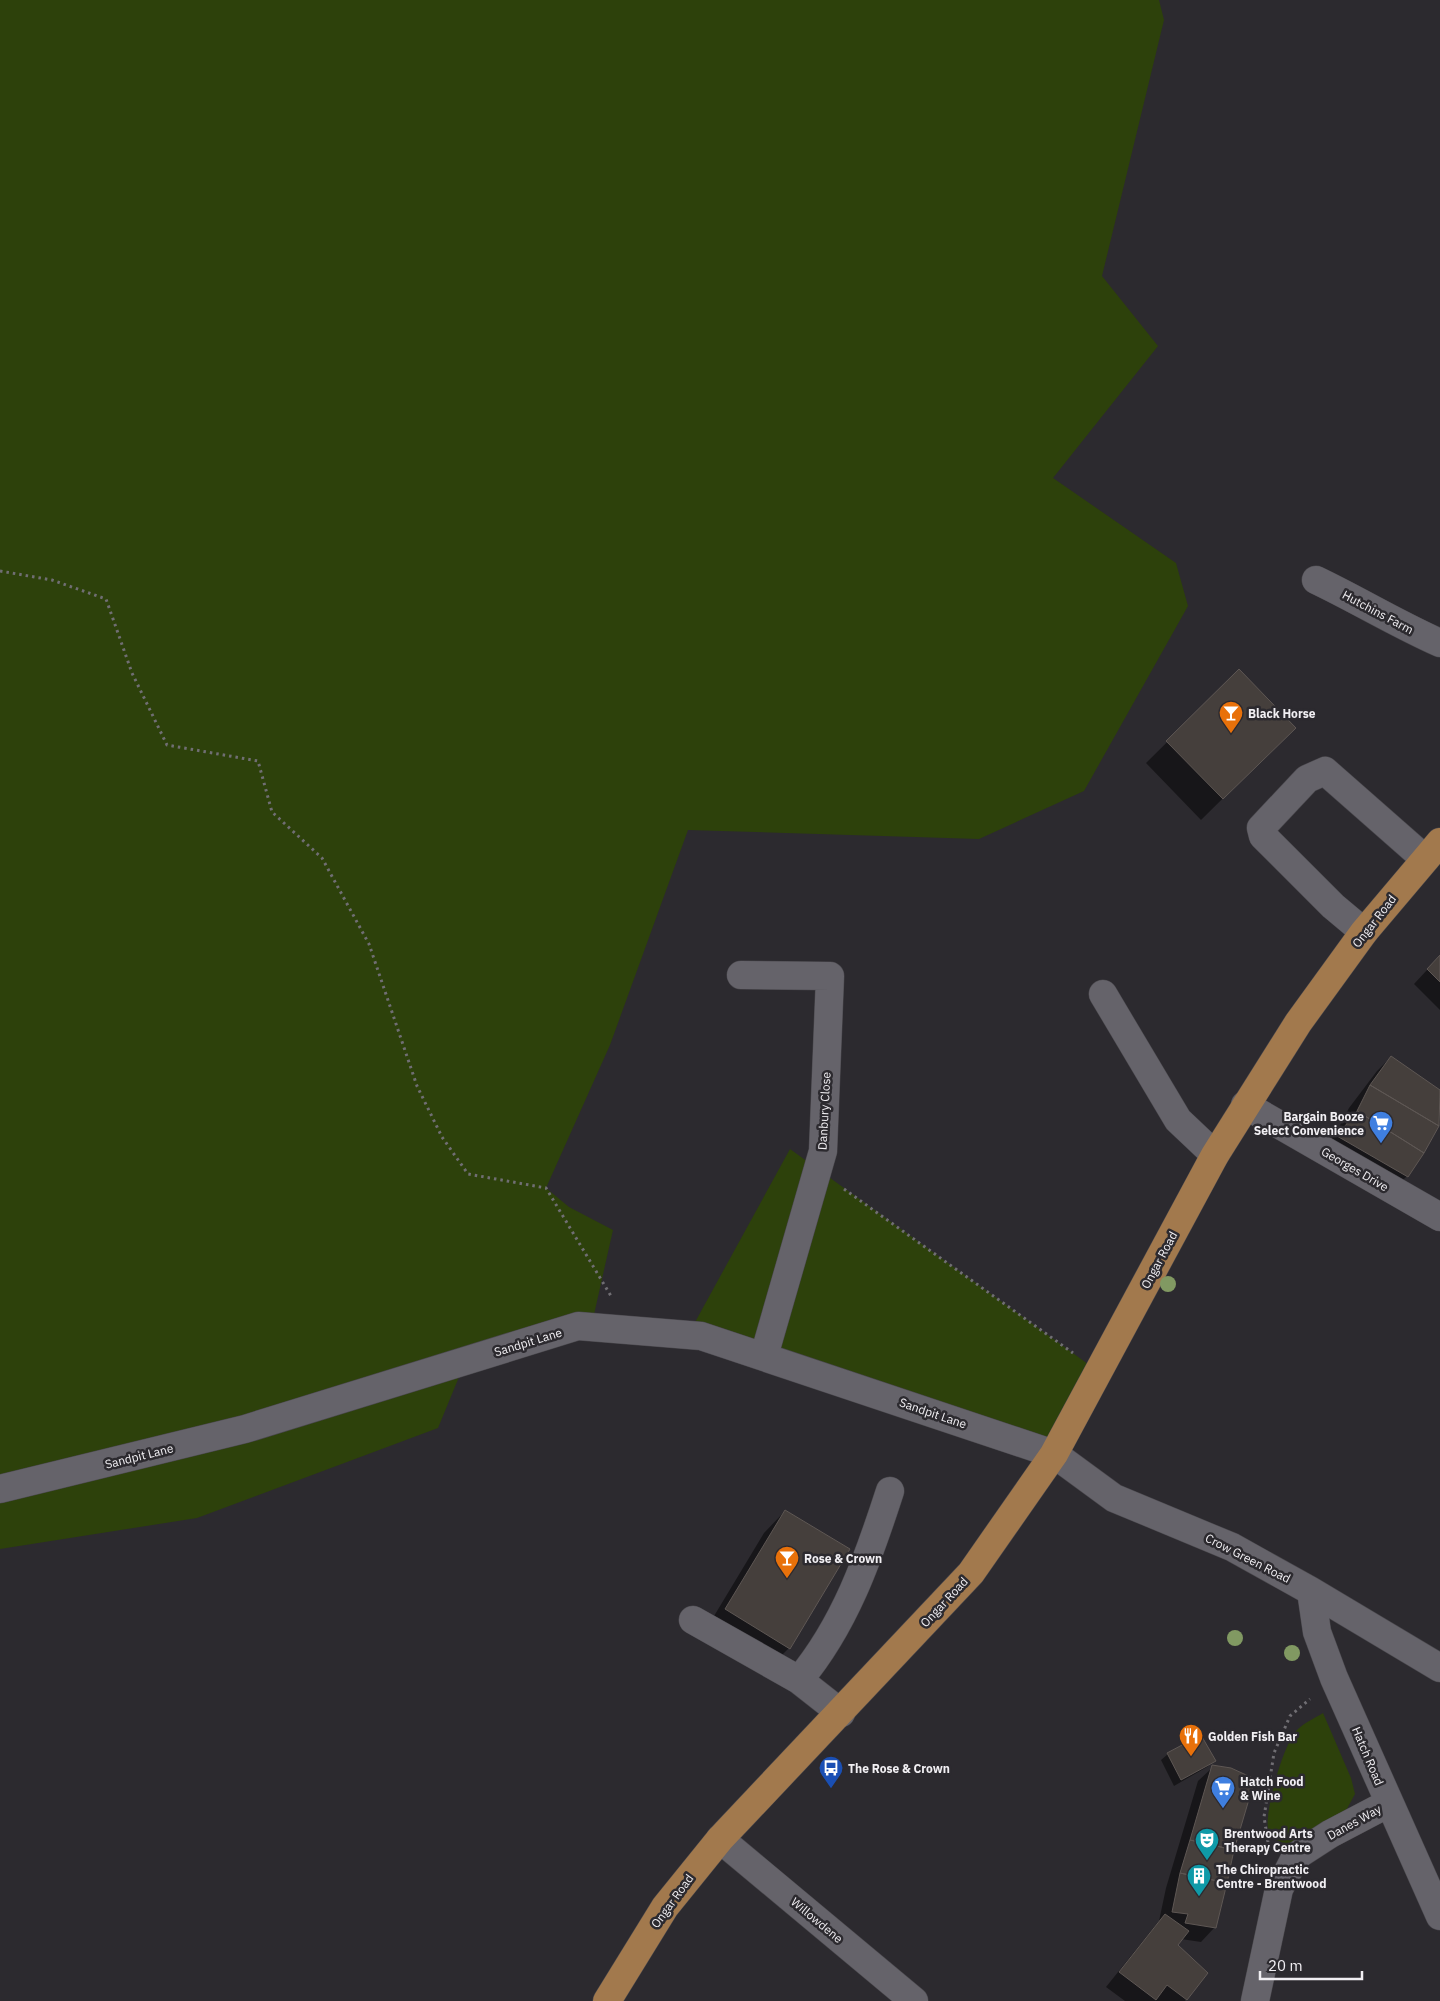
<svg xmlns="http://www.w3.org/2000/svg" width="1440" height="2001" font-family="'IBM Plex Sans',sans-serif">
<style>
.green{fill:#2d410b}
.shadow{fill:#0007}
.building{fill:#453f3c;stroke:#5e5754}
.lines{fill:none;stroke-linecap:round;stroke-linejoin:round}
.minor-casing{stroke:#49474c;stroke-width:29}
.major-casing{stroke:#49474c;stroke-width:29}
.path{stroke:#706e73;stroke-width:3;stroke-dasharray:2.5 4;stroke-linecap:butt}
.minor{stroke:#65636a;stroke-width:28}
.major{stroke:#a2794d;stroke-width:28}
.tree{fill:#819962}
.labels{text-anchor:middle;dominant-baseline:central;stroke-width:5;stroke-linejoin:round;paint-order:stroke}
.street-label{font-size:12px;fill:#f1eff3;stroke:#2c2a2f}
.poi-label{font-size:12px;font-weight:bold;fill:#f1eff3;stroke:#2c2a2f;text-anchor:start}
</style>
<rect width="100%" height="100%" fill="#2c2a2f"/>
<!-- green -->
<path class="green" d="M0,0H1159L1164,20L1102,276L1158,346L1053,478L1176,563L1188,606L1084,791L979,839L688,830L610,1045L546,1188L569,1207L613,1230L593,1319L466,1360L438,1428L197,1518L0,1549Z
M790,1149L1099,1372L1054,1454L688,1335Z
M1323,1713L1351,1778L1355,1794L1343,1816L1293,1846C1285,1843 1273,1841 1269,1833C1262,1817 1284,1742 1297,1730C1304,1723 1315,1718 1323,1713Z"/>
<!-- shadow -->
<path class="shadow" d="M1239,671L1294,728L1201,820L1146,763Z
M1440,956V1010L1414,984Z
M1391,1057L1440,1092V1122L1407,1176L1386,1197L1317,1158L1336,1133L1349,1108L1377,1071Z
M785,1511L789,1648L768,1669L705,1631L764,1533Z
M1168,1754L1214,1761L1207,1767L1174,1786L1161,1760Z
M1213,1767L1233,1850L1215,1927L1201,1942L1181,1939L1176,1945L1186,1999L1185,2001H1125L1106,1987L1159,1921L1166,1888L1198,1781Z"/>
<!-- building -->
<path class="building" d="M1239,669L1296,728L1223,799L1166,741Z
M1440,955V982L1427,969Z
M1391,1056L1440,1090L1439,1126L1370,1085Z
M1370,1085L1439,1126L1424,1153L1357,1111Z
M1357,1111L1424,1153L1408,1177L1337,1136Z
M785,1510L850,1549L790,1649L725,1609Z
M1201,1735L1216,1761L1181,1780L1167,1753Z
M1212,1765L1231,1768L1255,1779L1234,1850L1190,1840Z
M1190,1840L1234,1850L1227,1883L1180,1873Z
M1180,1873L1227,1883L1216,1928L1185,1923L1188,1914L1172,1912Z
M1165,1914L1189,1931L1178,1945L1208,1973L1187,2000L1167,1985L1156,2000L1119,1972Z"/>
<g class="lines">
<defs>
<path id="minor" d="M1316,580C1358,600 1397,624 1440,643
M1364,932L1333,906L1263,836L1261,828L1307,779L1325,771L1425,859
M741,975L830,976L823,1151L764,1356
M1103,994L1178,1120L1215,1155
M1245,1105L1440,1217
M0,1489L245,1429L578,1326L701,1336L1054,1454L1114,1498L1232,1547L1311,1591L1440,1668
M1311,1591L1317,1632L1334,1678L1440,1916
M693,1620L799,1680L841,1713
M799,1680C845,1625 868,1559 890,1491
M720,1839L914,2001
M1255,2001L1279,1889L1296,1856L1330,1834L1389,1803"/>
<path id="major" d="M607,2001L665,1907L720,1839L971,1573L1054,1454L1215,1155L1298,1023L1364,932L1440,842"/>
</defs>
<!-- minor casing -->
<use href="#minor" class="minor-casing"/>
<!-- major casing -->
<use href="#major" class="major-casing"/>
<!-- path -->
<path class="path" d="M0,571L52,580L106,599L132,673L167,745L258,761L272,812L322,858L369,944L417,1086L442,1137L468,1174L546,1188L611,1296
M844,1189L1073,1353
M1268,1842L1264,1817L1274,1753L1290,1716L1310,1699"/>
<!-- minor -->
<use href="#minor" class="minor"/>
<!-- major -->
<use href="#major" class="major"/>
</g>
<!-- trees -->
<g class="tree">
<circle cx="1168" cy="1284" r="8"/>
<circle cx="1235" cy="1638" r="8"/>
<circle cx="1292" cy="1653" r="8"/>
</g>
<!-- icons -->
<defs>
<symbol id="bar-pin" viewBox="-11 -11 22 30"><path d="M0 17L-7.5 6A9.5 9.5 0 1 1 7.5 6Z" fill="#e8710a" stroke="#2c2a2f"/><path d="M-6-5H6L.8 .8V4.5H3.5V6h-7V4.5H-.8V.8Z" fill="#fff"/></symbol>
<symbol id="supermarket-pin" viewBox="-11 -11 22 30"><path d="M0 17L-7.5 6A9.5 9.5 0 1 1 7.5 6Z" fill="#3f7fe0" stroke="#2c2a2f"/><path d="M-6-5.5h2.5l.6 2H6L4.5 2H-2.5L-4.4-4H-6ZM-1.5 3.2a1.3 1.3 0 1 0 .1 0ZM3 3.2a1.3 1.3 0 1 0 .1 0Z" fill="#fff"/></symbol>
<symbol id="restaurant-pin" viewBox="-11 -11 22 30"><path d="M0 17L-7.5 6A9.5 9.5 0 1 1 7.5 6Z" fill="#e8710a" stroke="#2c2a2f"/><path d="M-5-6h1v4h1v-4h1v4h1v-4h1v5L-1.5 .5V6h-2V.5L-5-1ZM5-6V6H3V1.5H1.5Q1.5-4 5-6Z" fill="#fff"/></symbol>
<symbol id="bus-pin" viewBox="-11 -11 22 30"><path d="M0 17L-7.5 6A9.5 9.5 0 1 1 7.5 6Z" fill="#1a4fb4" stroke="#2c2a2f"/><path d="M-5-6H5V4H4V6H2V4H-2V6H-4V4H-5ZM-3.5-4V0h7V-4ZM-3.5 1.2v1.5H-2V1.2ZM2 1.2v1.5H3.5V1.2Z" fill="#fff"/></symbol>
<symbol id="theatre-pin" viewBox="-11 -11 22 30"><path d="M0 17L-7.5 6A9.5 9.5 0 1 1 7.5 6Z" fill="#0f9aa8" stroke="#2c2a2f"/><path d="M-5-5.5Q0-4 5-5.5V0Q5 5 0 6Q-5 5-5 0ZM-3.3-2.5H-1v1.5H-3.3ZM1-2.5H3.3v1.5H1ZM-2.8 1Q0 5.5 2.8 1Z" fill="#fff"/></symbol>
<symbol id="building-pin" viewBox="-11 -11 22 30"><path d="M0 17L-7.5 6A9.5 9.5 0 1 1 7.5 6Z" fill="#0f9aa8" stroke="#2c2a2f"/><path d="M-4-6H4V6H1V3H-1V6H-4ZM-2.5-4.3h1.7v1.8h-1.7ZM.8-4.3h1.7v1.8H.8ZM-2.5-1h1.7V.8h-1.7ZM.8-1h1.7V.8H.8Z" fill="#fff"/></symbol>
</defs>
<g fill-rule="evenodd">
<use href="#bar-pin" x="1217" y="699" width="28" height="38"/>
<use href="#supermarket-pin" x="1367" y="1109" width="28" height="38"/>
<use href="#bar-pin" x="773" y="1544" width="28" height="38"/>
<use href="#restaurant-pin" x="1177" y="1722" width="28" height="38"/>
<use href="#bus-pin" x="817" y="1754" width="28" height="38"/>
<use href="#supermarket-pin" x="1209" y="1774" width="28" height="38"/>
<use href="#theatre-pin" x="1193" y="1826" width="28" height="38"/>
<use href="#building-pin" x="1185" y="1862" width="28" height="38"/>
</g>
<g class="labels">
<!-- street labels -->
<g class="street-label">
<text transform="translate(1378 612) rotate(28)">Hutchins Farm</text>
<text transform="translate(1374 921) rotate(-52)">Ongar Road</text>
<text transform="translate(824 1111) rotate(-87)">Danbury Close</text>
<text transform="translate(1355 1169) rotate(30)">Georges Drive</text>
<text transform="translate(1159 1260) rotate(-62)">Ongar Road</text>
<text transform="translate(528 1342) rotate(-17)">Sandpit Lane</text>
<text transform="translate(933 1413) rotate(19)">Sandpit Lane</text>
<text transform="translate(139 1456) rotate(-14)">Sandpit Lane</text>
<text transform="translate(1248 1558) rotate(27)">Crow Green Road</text>
<text transform="translate(944 1602) rotate(-47)">Ongar Road</text>
<text transform="translate(1368 1756) rotate(67)">Hatch Road</text>
<text transform="translate(1354 1822) rotate(-29)">Danes Way</text>
<text transform="translate(672 1901) rotate(-54)">Ongar Road</text>
<text transform="translate(817 1920) rotate(40)">Willowdene</text>
</g>
<!-- poi labels -->
<g class="poi-label">
<text x="1248" y="713">Black Horse</text>
<text x="1364" y="1116" text-anchor="end">Bargain Booze<tspan x="1364" dy="14">Select Convenience</tspan></text>
<text x="804" y="1558">Rose &amp; Crown</text>
<text x="1208" y="1736">Golden Fish Bar</text>
<text x="848" y="1768">The Rose &amp; Crown</text>
<text x="1240" y="1781">Hatch Food<tspan x="1240" dy="14">&amp; Wine</tspan></text>
<text x="1224" y="1833">Brentwood Arts<tspan x="1224" dy="14">Therapy Centre</tspan></text>
<text x="1216" y="1869">The Chiropractic<tspan x="1216" dy="14">Centre - Brentwood</tspan></text>
</g>
</g>
<!-- scale -->
<path d="M1260 1971v8h102v-8" fill="none" stroke="#f1eff3" stroke-width="2.5"/>
<text x="1268" y="1971" font-size="15" fill="#f1eff3" stroke="#2c2a2f" stroke-width="4" paint-order="stroke">20 m</text>
</svg>
